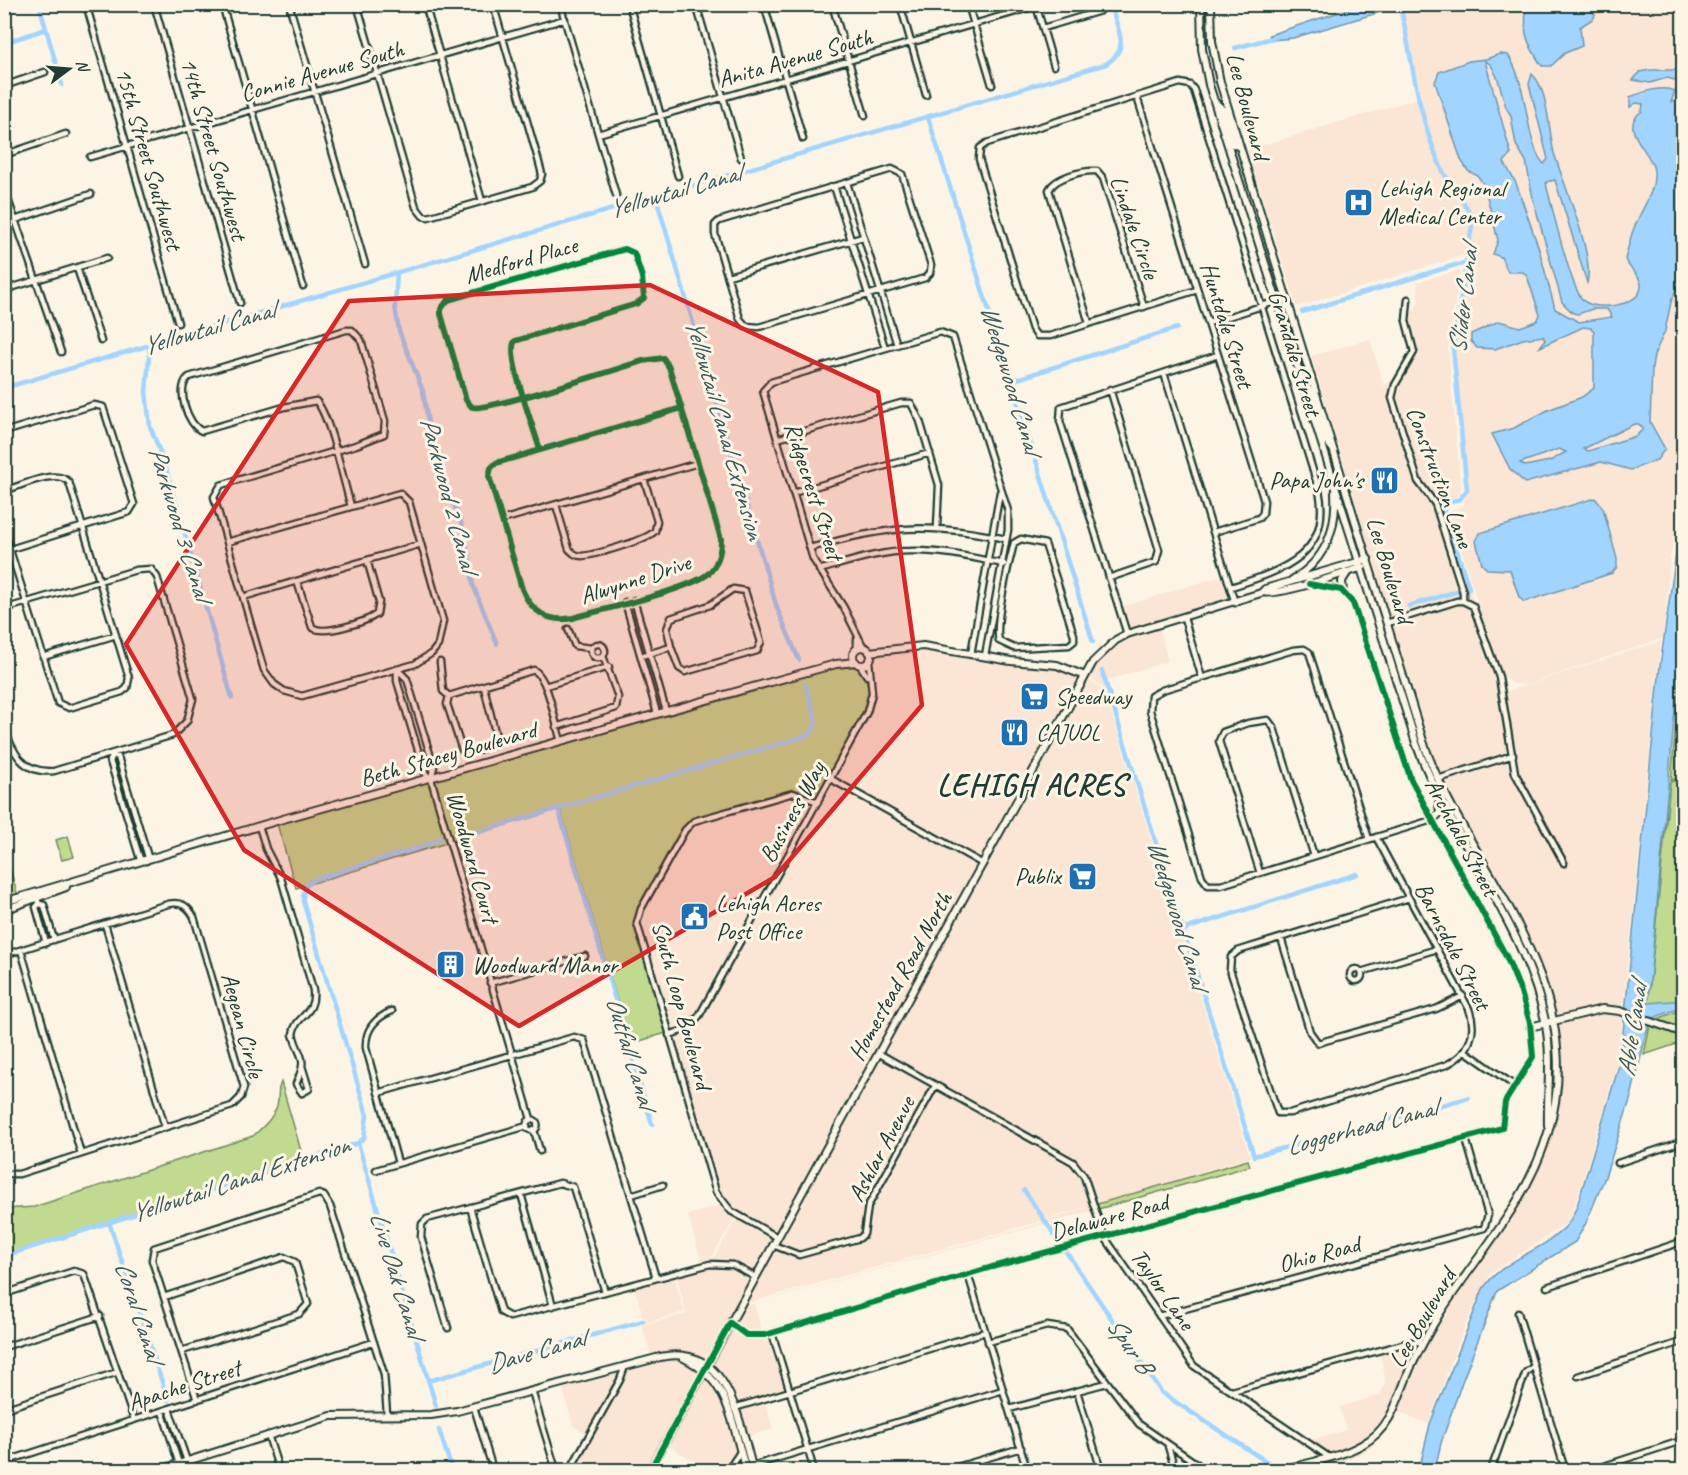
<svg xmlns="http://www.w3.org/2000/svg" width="1688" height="1475" font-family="Caveat,sans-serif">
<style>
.built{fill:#fbe5d4}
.green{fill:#c1da90;stroke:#708c62;stroke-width:1.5}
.water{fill:#a1d4ff;stroke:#6d98ae;stroke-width:1.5;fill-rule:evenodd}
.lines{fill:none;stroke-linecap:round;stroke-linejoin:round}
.canal{stroke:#a1d4ff;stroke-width:4.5}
.street-casing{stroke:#1f3d34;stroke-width:9}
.secondary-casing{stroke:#1f3d34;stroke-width:10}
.street{stroke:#fcf5e5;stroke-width:4.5}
.secondary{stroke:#fcf5e5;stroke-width:6}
.cycleway-casing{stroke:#fcf5e5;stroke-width:10}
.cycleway{stroke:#00873e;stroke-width:6}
.marked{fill:#d62828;fill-opacity:0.2;stroke:#d62828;stroke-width:4.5;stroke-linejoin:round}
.labels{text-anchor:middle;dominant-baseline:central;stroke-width:6;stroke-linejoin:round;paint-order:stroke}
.street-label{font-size:24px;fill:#1f3d34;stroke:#fcf5e5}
.poi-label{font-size:24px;fill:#1f3d34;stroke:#fcf5e5;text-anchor:start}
.water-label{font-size:26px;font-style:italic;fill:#395b5d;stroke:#fcf5e5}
.district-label{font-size:30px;font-weight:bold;letter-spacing:1.5px;fill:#1f3d34;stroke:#fcf5e5}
</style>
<rect width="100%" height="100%" fill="#fcf5e5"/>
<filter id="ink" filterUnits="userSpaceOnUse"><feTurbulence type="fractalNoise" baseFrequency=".0167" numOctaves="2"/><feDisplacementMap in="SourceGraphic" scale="12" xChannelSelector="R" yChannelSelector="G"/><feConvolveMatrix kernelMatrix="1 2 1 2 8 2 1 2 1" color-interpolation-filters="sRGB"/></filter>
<g filter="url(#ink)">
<!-- built -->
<path class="built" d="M1404,4L1683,5L1684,486L1670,559L1663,638L1525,685L1514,684L1504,677L1496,662L1449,511L1464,506L1465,497L1451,346L1468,254L1297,307L1247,150L1422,97L1396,7Z
M1460,270L1448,346L1461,494L1443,502L1502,693L1661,641L1623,1010L1595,1007L1557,1020L1546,980L1534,951L1436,770L1311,356L1370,339L1384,386L1405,372L1413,350L1410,315L1419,302L1417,282Z
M1228,574L1236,600L1126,632L1118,608Z
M1159,627L1168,661L1106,681L1159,860L1107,691L1088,676L1096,663L1117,642Z
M904,646L1042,663L1085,676L1105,692L1250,1157L1024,1226L740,1305L703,1370L718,1384L740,1452L728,1470H710L664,1443L650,1470H570L625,1366L652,1359L642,1325L686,1314L676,1273L710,1264L738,1216L719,1197L639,934L638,917L689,825L787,794L818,802L867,712L871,684L862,656Z
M1596,1012L1623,1015L1618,1061L1575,1205L1565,1224L1490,1274L1463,1330L1428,1424L1399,1412L1393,1423L1370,1448L1339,1464L1346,1470H1290L1330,1460L1384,1430L1392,1420L1425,1343L1447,1307L1505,1225L1536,1170L1551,1132L1559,1101L1558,1024Z
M722,1205L736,1216L709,1262L702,1264L688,1215Z
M1094,1205L1095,1210L754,1304L763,1336L775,1333L792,1392L764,1400L773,1429L745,1437L728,1385L718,1369L710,1363L742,1307L1024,1228Z
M674,1275L684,1312L645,1323L634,1286Z
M1421,1341L1393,1406L1380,1427L1363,1442L1326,1456L1309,1441L1346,1430L1340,1407L1380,1395L1386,1382L1380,1353Z
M622,1369L588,1434L573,1426L562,1386Z"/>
<!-- green -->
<path class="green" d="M1683,643V776L1671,780Z
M854,665L863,667L870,693L868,706L817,799L793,791L693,819L683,829L639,909L635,922L637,934L666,1033L630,1044L560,809L296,888L277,824L837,666Z
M1683,778V1002L1647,1013L1670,782Z
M68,836L74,857L62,860L56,840Z
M4,849L18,896L4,900Z
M1683,1009V1031L1652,1021Z
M1650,1025L1683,1036V1042L1644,1055Z
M281,1082L304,1161L5,1257V1209L34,1207L253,1136C263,1127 276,1116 278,1101C279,1093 277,1090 281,1082Z
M1248,1160L1250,1166L1095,1210L1094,1205Z"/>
<!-- water -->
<path class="water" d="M1364,4L1404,5L1293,38L1272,40L1269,35Z
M1523,5H1587V8L1595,14L1594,18L1580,27L1582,46L1565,53L1551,66H1542C1535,56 1529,46 1526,34C1524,24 1528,14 1523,5Z
M1500,54L1508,55C1529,85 1525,145 1544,164L1548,159L1529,84L1532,74C1548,87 1549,134 1554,153C1563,183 1595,255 1587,283L1555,180L1546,182L1547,188C1553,210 1570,285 1582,299C1592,312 1640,307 1641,287C1642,275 1628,269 1625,259C1628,249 1630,238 1634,228C1641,209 1656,192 1654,171C1653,152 1616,129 1642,111L1643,104L1636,103L1630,107V97C1643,92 1662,85 1675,91L1671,102L1683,99L1682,275L1671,302L1665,331L1654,355L1652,368L1650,422L1665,449L1657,460L1631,470L1601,462L1525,483L1510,469L1492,434L1514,428L1548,410L1582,397L1594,388V331L1591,328L1583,327L1540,347L1545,340L1543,336L1523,339L1495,349L1477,348L1471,341V334L1499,321L1520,327L1537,321L1540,315L1527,276L1523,272H1508L1501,257L1493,254L1498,240L1484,185L1478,176L1468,171L1461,160L1435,82L1439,72L1469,61L1486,59ZM1485,61L1491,65L1498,79L1506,107L1511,116L1516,145L1526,161L1533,199L1562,302L1573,313L1578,314L1592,309H1607L1612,317L1579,322L1555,309L1539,249L1516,183L1504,162L1511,154ZM1634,424H1639L1643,429L1636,436L1588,451L1583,449ZM1559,449L1566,452L1550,461L1525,466L1520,463Z
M1651,70H1683V82L1667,78L1650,83L1633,80L1640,72Z
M1595,498L1603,508L1617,559V567L1612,573L1524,602L1519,597L1510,570L1487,569L1482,564L1476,541L1480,533Z
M1683,503L1682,634L1648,1003L1683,1000V1007L1650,1019L1631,1097L1605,1177L1586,1223L1575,1242L1497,1291L1462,1382L1441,1443L1435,1470H1419L1430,1424L1483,1289C1502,1259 1542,1252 1566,1226C1571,1221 1574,1212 1577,1206L1620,1062L1660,666Z"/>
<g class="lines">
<!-- canal -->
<path class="canal" d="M39,4L62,85
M1400,4C1412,59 1417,113 1440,165C1448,185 1464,199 1473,219L1453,349L1467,490L1460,499L1442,504L1469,588L1466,589
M4,43L46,29
M1235,48L1276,37
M928,117L1093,642
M656,197L777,608L799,660
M397,273L395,307L399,331L423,391L433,454L461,522L469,556L473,585L497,644
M1302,312L1455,265L1467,264
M150,346L146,392L150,426L165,465L232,698
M1011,381L1177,328
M4,388L1106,64C1132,48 1117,28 1110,4
M1409,606L1458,591
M1396,611L1402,609
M1102,671L1254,1156L1468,1098
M558,808L652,1124
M457,834L464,836L803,737L811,733L816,723L806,685
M1182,930L1357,874
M358,1143L436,1406
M1024,1190L1162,1393L1270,1464
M109,1222L168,1400
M4,1256L358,1143L364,1138L367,1115L303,901C303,889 305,884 316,879L425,846L441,838
M428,1381L643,1321
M439,1430L452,1470"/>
<defs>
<path id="street" d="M86,4L178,323
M154,4L240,303
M222,4L303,286
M289,4L365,264
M357,4L416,207L423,216L428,217L532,187L540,181L542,174L538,159L493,4
M425,4L482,201
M560,4L616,195
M629,4L678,176
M696,4L741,158
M764,4L803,139
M832,4L865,116
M900,4L926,95
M968,4L992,85
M1036,5L1054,66
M1043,28L1100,11
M4,86L45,72
M1137,97L1264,501L1263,513L1259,518L1214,532
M598,134L1036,6
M4,155L66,134
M90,157L565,19
M892,169L902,174L931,265L930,273L925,278L759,327L746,326L740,319L715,234V225L719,221Z
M847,183L897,345
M834,186L885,348
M4,188L61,352
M15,220L91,194
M77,268L101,341
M728,276L863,237
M4,290L107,258
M1197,290L1050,336H1037L1032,329L979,159L980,148L987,143L1180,83L1190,85L1194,90L1319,490C1333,556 1280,571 1231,587
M1408,299L1406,321L1414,352L1395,385L1392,398L1418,481L1435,504L1463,592V601
M1089,323L1049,190C1055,177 1083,170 1097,171L1103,178L1144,307
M1208,323L1287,298
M1164,373L1235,603
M4,432L94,405L103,407L134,504L129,512L4,551
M777,439L901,403H911L920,421L939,485L937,528
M540,450C535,431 505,354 515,341L636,304L644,298L642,277L634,253L625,249L448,300L441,309V314L466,400L472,407C486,412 619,368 643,361L663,358L669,367L721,539C721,551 718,564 709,573C692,589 601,610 573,618C549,623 531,612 522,589L489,476L491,468L496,463L682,408
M4,491C21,486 55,468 69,482L129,678L127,688L122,692L69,708L58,703L4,531
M793,493L930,453
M556,505L569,549C573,553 576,556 582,556C595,555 647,540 655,531L657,521L644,479
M502,520L698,463
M1021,539L1045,544L1074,635V641L1069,645L1014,648L999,641C994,624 1009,562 1014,543Z
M227,542L400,493L409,502L443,621L438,645L432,653L415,664L302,696L284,691L274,684L264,670L214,497L221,485L356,445L384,434L385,421L361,340L352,330H346L189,377C175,387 187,425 202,431L284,407L316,401C330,415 344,484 351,506
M810,548C887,526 927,522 1006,539
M819,570C849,562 880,551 911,551C943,550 973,558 1004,564
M1109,578L1156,562L1159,550L1110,389
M297,581L312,627C323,636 366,622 377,614L379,602L367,560
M243,597L421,544
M634,600L666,711
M625,602L657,713
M4,609L136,570L151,569L157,577L193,699L187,721L173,735L54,771C23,774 12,752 4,726
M1184,618L1202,678
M1387,623L1457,601H1463L1473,606L1499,677L1515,773L1564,863
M568,629L575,646L591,648
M1127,634L1060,421L1061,407L1218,355
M857,639V649
M591 651a7 7 0 1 1 14 0a7 7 0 1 1-14 0Z
M864,648L844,608L813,559L763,391L771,382L940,332L953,337L1008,511V530L985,656
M971,654L1000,492
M641,656L671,647L667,629L671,618L710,605L733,589L745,591L761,642L757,651L685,672L679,668L671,647
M43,657L116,635
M440,662L443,691L449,696
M860,665L867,676
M397,669V681L425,773L431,779L531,1119
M397,669L407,679L434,767L431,778
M545,686L609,667
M484,687L497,740C490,748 472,753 462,750L447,704L449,696L534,670C549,679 555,724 561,741
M556,727L616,708L618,697L603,656
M113,755L118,757L148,857L146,861L140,859L110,761Z
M831,779L983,864
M1438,779L1513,755
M259,826L266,849L281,878L313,990C316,1016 296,1014 293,1034C299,1059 309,1055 296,1084L302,1093L309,1089L302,1066
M1376,837L1469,1009C1478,1033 1469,1054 1446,1065L1290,1113H1278L1230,970L1231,957L1238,951L1409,898
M1369,839L1309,652L1304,649L1293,650L1162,690L1151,696L1150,711L1202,877L1208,885H1221L1432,820
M1260,873L1219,741L1223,732L1248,723L1268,720L1274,728L1314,856
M37,899L39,904L36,907L46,943
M39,904L44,905L54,940
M105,924L165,1127
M1281,938L1310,1032L1318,1043L1436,1009L1463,996
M21,950L81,1154
M4,955L168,904C181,901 188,906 194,917L244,1087L241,1097L232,1106L19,1174H4
M1350 975a6 6 0 1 1 12 0a6 6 0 1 1-12 0Z
M1361,972L1437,949
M490,983L585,956
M392,1011C375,1018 365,1030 366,1048L398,1163
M669,1035L687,1029L699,1016L867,712L872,693L869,661
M1465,1051L1515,1086
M878,1053L1073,1162L1084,1176L1104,1236L1194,1366L1329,1457
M378,1093L574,1037L584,1040L656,1278
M526.5 1125a5.5 5.5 0 1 1 11 0a5.5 5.5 0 1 1-11 0Z
M534,1130L540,1151
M1618,1163L1684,1141
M376,1170L527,1126
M521,1194L553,1306
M631,1195L663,1185
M470,1207L501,1312L510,1317L710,1264L733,1265L755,1277
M777,1237L731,1211L716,1192L637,923L641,909L685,830L694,821L793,793L818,802
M773,1245L799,1255L860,1238L864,1234L868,1206L935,1086
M968,1274L1027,1470
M1547,1287L1684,1241
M4,1294L74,1271L84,1274L134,1420
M164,1297L284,1257L295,1262L308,1304L299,1314L182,1351
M1518,1313L1565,1470
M1159,1316L1484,1228L1488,1215L1466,1139
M730,1323L746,1335H765L992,1267L1502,1128L1505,1102L1533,1057L1530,1023L1521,992L1507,958L1411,780L1353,603L1341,590L1314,584
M448,1328L421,1237L422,1224L427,1219L560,1183L573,1187L605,1292
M772,1333L814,1470
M988,1342L1047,1326L1067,1329L1139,1424L1206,1470
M4,1347L100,1316
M1578,1376L1684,1341
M532,1391L556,1470
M1077,1391L1101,1470
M1232,1391L1410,1342H1423
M197,1400L152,1260L154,1248L319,1194L324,1196L330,1206L384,1374L387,1414
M474,1407L493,1470
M734,1408L985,1332
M4,1409L118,1372
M169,1409L187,1461
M1009,1409L1107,1383
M162,1411L179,1464
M268,1435L279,1470
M1168,1446L1175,1470
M1318,1460L1324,1470
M4,1462L374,1342
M752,1466L1003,1390
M343,1470H407
M570,1470L620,1380L625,1366
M728,1470L740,1452
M947,1470L1021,1448
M1491,1470L1526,1372L1534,1366
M1592,1470L1684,1440"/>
<path id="secondary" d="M1201,4L1202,49L1209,85L1416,743C1450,838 1528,927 1546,1026C1552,1059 1547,1092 1548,1126
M1211,4L1212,41L1220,82L1423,741C1442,798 1477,849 1506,902C1563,1006 1582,1094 1517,1201C1494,1240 1464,1275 1440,1313C1429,1331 1419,1350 1410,1369C1398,1397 1392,1428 1363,1444C1339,1458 1308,1463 1281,1470
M1214,101L1222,109L1233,144L1240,147
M1302,382C1321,399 1316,430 1332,448
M1292,580C1326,560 1337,530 1335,493
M1262,592C1277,597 1344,573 1363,567
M1343,592L1342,581L1347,573
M853 656a9 9 0 1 1 18 0a9 9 0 1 1-18 0Z
M869,652L923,646L1011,661L1057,665L1085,676
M1432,820L1440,813L1439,803
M4,902L283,819L803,673L836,664L856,662
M4,910L66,887
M1530,1027L1602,1009L1620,1011L1684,1033
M682,1357C731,1380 731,1423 746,1470
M159,1470L331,1416L431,1415L457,1411L660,1357C729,1342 739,1422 753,1470
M650,1470L1093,662L1116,640L1127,634L1261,593L1265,589L1368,559"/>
</defs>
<!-- street casing -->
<use href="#street" class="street-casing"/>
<!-- secondary casing -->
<use href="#secondary" class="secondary-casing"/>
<!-- street -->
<use href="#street" class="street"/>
<!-- secondary -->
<use href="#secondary" class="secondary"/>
<defs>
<path id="cycleway" d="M540,450C535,431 505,354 515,341L636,304L644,298L642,277L634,253L625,249L448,300L441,309V314L466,400L472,407C486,412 619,368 643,361L663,358L669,367L721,539C721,551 718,564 709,573C692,589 601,610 573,618C549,623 531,612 522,589L489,476L491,468L496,463L682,408
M650,1470L730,1323L746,1335H765L992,1267L1502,1128L1505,1102L1533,1057L1530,1023L1521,992L1507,958L1411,780L1353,603L1341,590L1309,584"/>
</defs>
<!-- cycleway casing -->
<use href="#cycleway" class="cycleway-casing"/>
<!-- cycleway -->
<use href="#cycleway" class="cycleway"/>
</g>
</g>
<!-- marked area -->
<path class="marked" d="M650,285L878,392L922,705L775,877L519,1026L244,850L126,644L349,301Z"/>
<!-- icons -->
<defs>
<symbol id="hospital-square" viewBox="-11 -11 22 22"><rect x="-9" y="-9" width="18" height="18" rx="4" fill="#1f6fb2" stroke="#fcf5e5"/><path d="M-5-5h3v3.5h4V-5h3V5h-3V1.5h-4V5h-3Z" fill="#fff"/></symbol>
<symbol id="restaurant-square" viewBox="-11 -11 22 22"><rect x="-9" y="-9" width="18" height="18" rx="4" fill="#1f6fb2" stroke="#fcf5e5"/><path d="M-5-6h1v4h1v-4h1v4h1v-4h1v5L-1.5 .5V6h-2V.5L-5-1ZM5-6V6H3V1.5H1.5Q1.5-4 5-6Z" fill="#fff"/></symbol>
<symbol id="supermarket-square" viewBox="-11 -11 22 22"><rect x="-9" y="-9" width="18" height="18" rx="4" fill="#1f6fb2" stroke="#fcf5e5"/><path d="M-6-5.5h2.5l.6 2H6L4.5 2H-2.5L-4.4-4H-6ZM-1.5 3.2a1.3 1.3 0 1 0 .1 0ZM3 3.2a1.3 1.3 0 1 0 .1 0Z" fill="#fff"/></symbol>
<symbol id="civic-square" viewBox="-11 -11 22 22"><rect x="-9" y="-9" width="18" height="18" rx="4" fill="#1f6fb2" stroke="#fcf5e5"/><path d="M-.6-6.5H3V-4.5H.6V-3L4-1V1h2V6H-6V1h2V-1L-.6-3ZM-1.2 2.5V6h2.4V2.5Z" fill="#fff"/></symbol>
<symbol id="building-square" viewBox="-11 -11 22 22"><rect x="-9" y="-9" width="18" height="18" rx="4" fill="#1f6fb2" stroke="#fcf5e5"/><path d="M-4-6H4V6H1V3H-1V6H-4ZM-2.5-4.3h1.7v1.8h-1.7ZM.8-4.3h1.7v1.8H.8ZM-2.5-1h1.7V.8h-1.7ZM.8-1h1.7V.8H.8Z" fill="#fff"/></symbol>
</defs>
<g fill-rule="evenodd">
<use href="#hospital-square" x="1342" y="186" width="33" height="33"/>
<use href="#restaurant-square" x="1368" y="464" width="33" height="33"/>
<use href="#supermarket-square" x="1018" y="680" width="33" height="33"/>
<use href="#restaurant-square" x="998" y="716" width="33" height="33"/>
<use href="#supermarket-square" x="1066" y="860" width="33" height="33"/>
<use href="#civic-square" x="678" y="900" width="33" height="33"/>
<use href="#building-square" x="434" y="948" width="33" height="33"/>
</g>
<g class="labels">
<!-- street labels -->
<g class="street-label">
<text transform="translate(795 58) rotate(-16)">Anita Avenue South</text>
<text transform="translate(322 71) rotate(-16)">Connie Avenue South</text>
<text transform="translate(1248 106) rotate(75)">Lee Boulevard</text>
<text transform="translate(214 149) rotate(74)">14th Street Southwest</text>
<text transform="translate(149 159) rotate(74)">15th Street Southwest</text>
<text transform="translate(1135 227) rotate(71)">Lindale Circle</text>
<text transform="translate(521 260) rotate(-16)">Medford Place</text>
<text transform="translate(1227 325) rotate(73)">Huntdale Street</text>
<text transform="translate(1295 353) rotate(73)">Grandale Street</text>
<text transform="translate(1440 477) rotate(69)">Construction Lane</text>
<text transform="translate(814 491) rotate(72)">Ridgecrest Street</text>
<text transform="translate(1390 570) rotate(73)">Lee Boulevard</text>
<text transform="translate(635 579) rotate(-18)">Alwynne Drive</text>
<text transform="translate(448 754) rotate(-16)">Beth Stacey Boulevard</text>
<text transform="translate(792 812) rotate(-61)">Business Way</text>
<text transform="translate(1462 837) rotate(62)">Archdale Street</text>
<text transform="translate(473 857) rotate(74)">Woodward Court</text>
<text transform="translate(1453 946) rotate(63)">Barnsdale Street</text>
<text transform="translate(900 976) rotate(-61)">Homestead Road North</text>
<text transform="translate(682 1005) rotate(75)">South Loop Boulevard</text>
<text transform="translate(243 1025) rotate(75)">Aegean Circle</text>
<text transform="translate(881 1149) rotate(-62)">Ashlar Avenue</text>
<text transform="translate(1109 1217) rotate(-15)">Delaware Road</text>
<text transform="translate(1319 1254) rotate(-15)">Ohio Road</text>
<text transform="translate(1163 1289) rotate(55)">Taylor Lane</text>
<text transform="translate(1422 1318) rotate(-60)">Lee Boulevard</text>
<text transform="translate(184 1385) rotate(-18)">Apache Street</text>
</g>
<!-- poi labels -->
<g class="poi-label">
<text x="1379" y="188">Lehigh Regional<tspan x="1379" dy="28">Medical Center</tspan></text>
<text x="1363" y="480" text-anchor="end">Papa John's</text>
<text x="1055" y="696">Speedway</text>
<text x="1036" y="732">CAJUOL</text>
<text x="1061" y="876" text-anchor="end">Publix</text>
<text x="716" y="903">Lehigh Acres<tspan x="716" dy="28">Post Office</tspan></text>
<text x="472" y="965">Woodward Manor</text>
</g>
<!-- water labels -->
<g class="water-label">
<text transform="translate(674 191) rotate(-16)">Yellowtail Canal</text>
<text transform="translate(1463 300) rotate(-83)">Slider Canal</text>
<text transform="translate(208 328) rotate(-16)">Yellowtail Canal</text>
<text transform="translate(1011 379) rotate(73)">Wedgewood Canal</text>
<text transform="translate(725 429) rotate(74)">Yellowtail Canal Extension</text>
<text transform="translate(449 494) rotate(75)">Parkwood 2 Canal</text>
<text transform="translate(180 523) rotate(73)">Parkwood 3 Canal</text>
<text transform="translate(1178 914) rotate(73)">Wedgewood Canal</text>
<text transform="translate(1632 1030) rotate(-82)">Able Canal</text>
<text transform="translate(631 1052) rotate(73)">Outfall Canal</text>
<text transform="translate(1361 1127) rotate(-15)">Loggerhead Canal</text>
<text transform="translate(240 1179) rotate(-18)">Yellowtail Canal Extension</text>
<text transform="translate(397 1274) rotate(73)">Live Oak Canal</text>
<text transform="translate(139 1311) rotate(72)">Coral Canal</text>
<text transform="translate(1130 1345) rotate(56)">Spur B</text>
<text transform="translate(536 1351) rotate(-16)">Dave Canal</text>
</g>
<!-- district labels -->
<g class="district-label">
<text x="1032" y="785">LEHIGH ACRES</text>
</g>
</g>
<!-- margin -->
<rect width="1688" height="1475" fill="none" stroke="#fcf5e5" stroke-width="24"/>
<rect x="12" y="12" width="1664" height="1451" fill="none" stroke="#1f3d34" stroke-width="2" filter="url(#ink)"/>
<!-- north arrow -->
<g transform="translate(69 69) rotate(74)" stroke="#fcf5e5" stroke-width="4.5" paint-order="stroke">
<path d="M0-4.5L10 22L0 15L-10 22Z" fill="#1f3d34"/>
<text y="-9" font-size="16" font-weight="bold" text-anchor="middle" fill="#1f3d34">N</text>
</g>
</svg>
